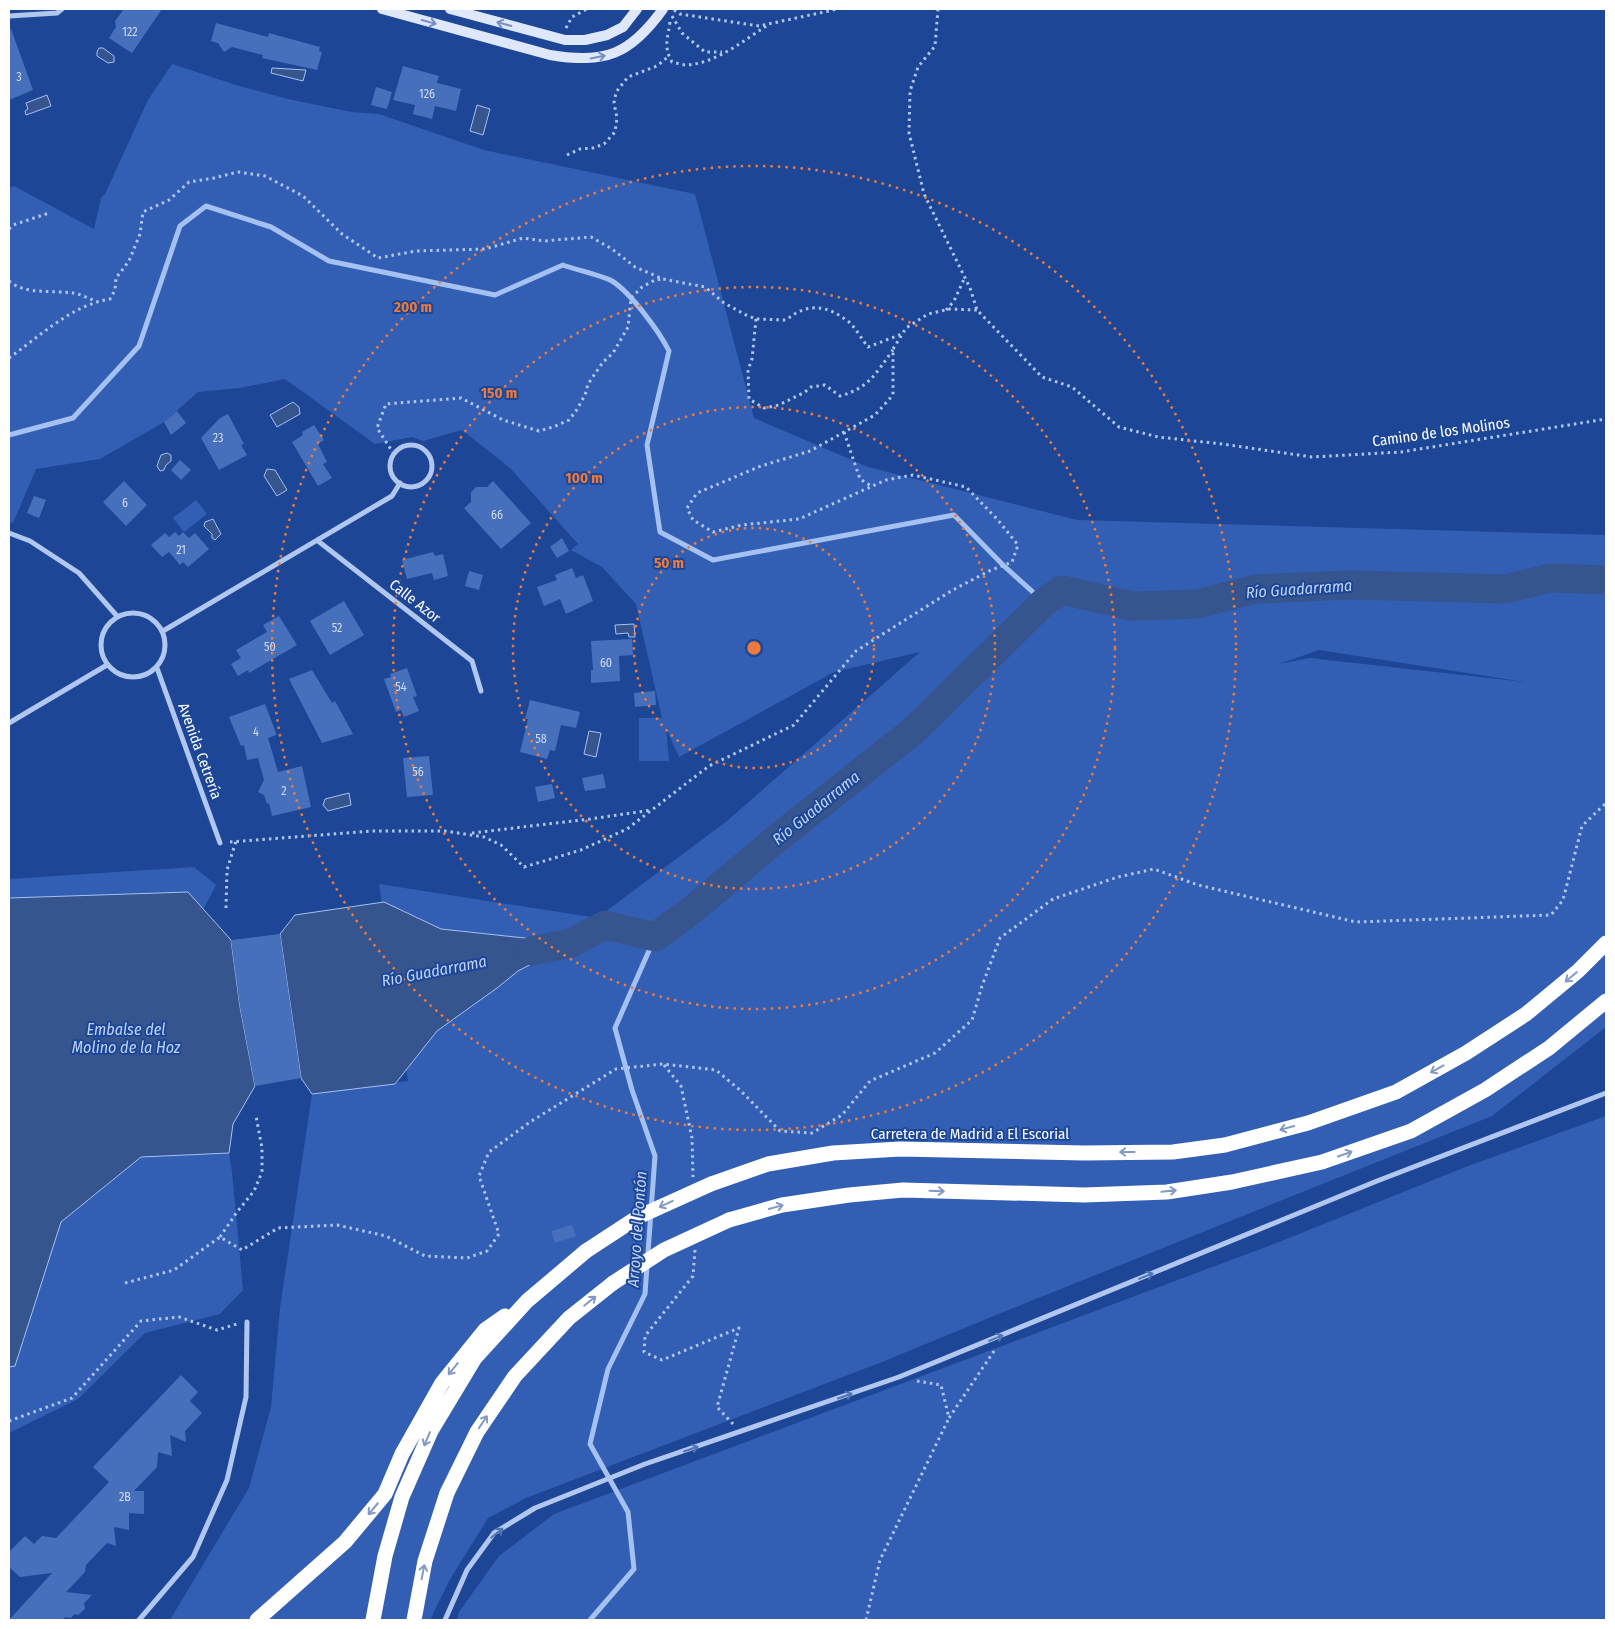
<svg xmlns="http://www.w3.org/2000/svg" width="1615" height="1629" font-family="'Fira Sans Condensed',sans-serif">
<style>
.green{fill:#325fb4;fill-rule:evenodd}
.water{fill:#36548e;stroke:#a5c1f1}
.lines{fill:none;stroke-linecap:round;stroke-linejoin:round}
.stream{stroke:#a5c1f1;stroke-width:5}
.river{stroke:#36548e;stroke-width:29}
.building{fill:#4670bc}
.path{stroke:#b1c7ef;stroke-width:3;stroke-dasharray:2.5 4;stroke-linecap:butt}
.street{stroke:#b1c7ef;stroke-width:5}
.secondary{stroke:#dfe8fb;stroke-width:10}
.highway{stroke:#fff;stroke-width:15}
.highway-bridge{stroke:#fff;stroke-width:15}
.oneway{stroke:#748fc3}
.oneway2{stroke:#839ac5}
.oneway3{stroke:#5174b5}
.ring{fill:none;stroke:#ed7a3d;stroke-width:2.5;stroke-dasharray:2.5 5}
.labels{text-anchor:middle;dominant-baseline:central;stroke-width:4;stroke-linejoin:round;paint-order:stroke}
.number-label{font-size:12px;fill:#d1dbee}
.street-label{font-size:15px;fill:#fff;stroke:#1d4796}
.water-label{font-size:16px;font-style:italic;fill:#bed2f6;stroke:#1d4796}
.centre{fill:#ed7a3d;stroke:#1d4796;stroke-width:2.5}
.ring-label{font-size:15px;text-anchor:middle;font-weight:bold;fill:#ed7a3d;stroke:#1d4796;stroke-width:4;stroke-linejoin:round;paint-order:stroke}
</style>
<rect width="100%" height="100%" fill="#1d4796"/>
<!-- green -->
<path class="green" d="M172,64L236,85L288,99L351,112L379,114L484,150L695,194L754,418L868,467L1077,520L1606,535V1027L1492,1116L996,1315L882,1362L526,1498L488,1518L449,1581L430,1620H170L249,1488L271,1407L280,1308L312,1094L408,1081L379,884L597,918L727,821L920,652L834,672L679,757L666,728L669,761H639V718H662L636,604L602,567L571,550L578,544L510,468L462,430L423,441L412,437L375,444L285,379L240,388L198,392L164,422L100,459L36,469L13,523L9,522V188L14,186L94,229L101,198L105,194L148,100ZM1319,650L1525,682L1310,658L1279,664Z
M196,500L207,514L184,532L173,518Z
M194,867L216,885L203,910L231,940L255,1086L233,1124L229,1153L232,1172L243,1290L220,1314L145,1333L78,1399L9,1433V879Z
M1606,1116V1620H457L459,1612L499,1556L554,1514L1279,1242L1463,1168Z"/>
<!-- water -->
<path class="water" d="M99,48H103L114,56V62L108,63L97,56V52Z
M272,68L306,70L303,81L271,73Z
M47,95L51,106L26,115L25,111L28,109L26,103Z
M477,105L490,109L483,135L470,131Z
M293,402L299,407L300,414L277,427L270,415Z
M167,453L171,455V461L166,465L164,470L160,471L157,466L161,455Z
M267,469L275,470L287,490L277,496L264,476Z
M213,519L221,534L215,540L212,538V534L204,526L205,522Z
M634,624L635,637H629L628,633L616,634L615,625Z
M589,731L601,733L596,757L584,754Z
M349,793L351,805L328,811L323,805L325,799Z
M188,892L231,940L240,1007L255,1086L233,1124L229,1153L141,1157L61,1222L15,1366L9,1367V898Z
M384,902L441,929L571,943L518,971L497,988L437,1031L395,1084L312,1094L301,1078L280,934L295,915Z"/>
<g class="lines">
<!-- stream -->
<path class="stream" d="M9,435L73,418L139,346L180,226L206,206L271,227L329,261L495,295L563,265C576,270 601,275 612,281C630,292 659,331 669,351L647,445L660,532L713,560L954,515L1004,566L1044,602
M590,1620L634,1569L628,1512L590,1444L608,1369L645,1294L655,1156L632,1090L615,1028L655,937"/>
<!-- river -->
<path class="river" d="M532,951L571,943L605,925L655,937L692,910L775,840L913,731L1044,602L1062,590L1132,606L1197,604L1256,589L1350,585L1506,589L1550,578L1606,580"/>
</g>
<!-- building -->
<path class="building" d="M124,9H162L132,53L109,38L116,27L115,21Z
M216,23L268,37L269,33L320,47L319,51L322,52L317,70L262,58L263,55L232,47L224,52L218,43L211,41Z
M9,29H11L33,90L9,100Z
M403,66L439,76L437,83L461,89L456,111L435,106L432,119L413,114L415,105L393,100Z
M376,87L392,92L387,109L371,105Z
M177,411L186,423L171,435L164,422Z
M228,414L244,444L241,445L247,455L219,470L201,438L220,418Z
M314,425L324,440L318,444L327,462L323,464L332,478L318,486L292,442L303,435L302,432Z
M180,460L191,470L181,480L171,470Z
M124,481L147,505L126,526L103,502Z
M493,481L531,523L501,549L464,508L471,502V492L476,487H487Z
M34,496L46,500L39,518L27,513Z
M175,532L179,536L183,532L189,538L195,533L209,549L188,567L183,562L180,565L169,552L162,557L151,545L165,533L169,537Z
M562,538L569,551L557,558L550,547Z
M433,552L435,556L443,554L448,576L434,580L432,573L407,579L402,560Z
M572,568L576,578L583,575L593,601L566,614L560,599L544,606L537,587L557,580L555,575Z
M469,571L483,575L479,590L465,586Z
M344,601L364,635L330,655L310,621Z
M279,616L297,645L249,673L248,670L238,676L231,664L241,658L236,650L267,632L263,625Z
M632,639L633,655L619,656L620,681L591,683V670H593L591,641Z
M407,668L417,696L413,697L419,711L404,717L401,710L396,712L384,679L391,677L390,674Z
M312,670L332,703L335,701L353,734L322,743L289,679Z
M655,691L656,705L635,707L634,693Z
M530,700L580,712L576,728L561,725L555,751L550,750L547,759L520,752L528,719H525Z
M265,704L276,733V735L268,738L278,772L302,766L311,807L272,816L269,803L267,804L264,795L258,792L264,780L258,758L247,760L244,745L241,746L229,717Z
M429,756L433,795L407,797L403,758Z
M603,774L606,788L585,791L582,778Z
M552,784L555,798L538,802L535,787Z
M280,934L301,1078L255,1086L240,1007L231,940Z
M572,1225L576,1236L555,1243L551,1231Z
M181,1375L198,1392L190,1401L202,1413L185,1431L186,1442L170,1435L172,1456L158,1452L157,1467L134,1491H144V1514L129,1513V1530L114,1527L116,1546L107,1543L86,1565L85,1572L66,1592L92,1595L84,1603L85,1609L78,1615L74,1614L71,1618L65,1617L62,1620H9L52,1573L20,1577L9,1567V1552L25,1536L34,1544L42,1536L56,1538L109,1482L93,1467Z"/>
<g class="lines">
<!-- path -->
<path class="path" d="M938,9L935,46L918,67L910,91L909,133L924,194L970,288L977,310L1042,377L1072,387L1119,427L1158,437L1222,444L1312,457L1401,452L1606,419
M674,10L680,14L759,26L838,9
M672,16L682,33L705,52H722
M670,22C668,38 663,46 672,62C677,63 682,65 687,65C717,63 744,40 768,25
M566,28L572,17L587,9
M567,155L580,149L593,148L604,144L615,132L617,118L614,103L616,92L628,77L657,66L669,56
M9,229L13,225L49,213
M9,281C25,295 53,290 73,293C80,294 88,298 95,301
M946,310L954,301L965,277
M756,319L752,359L748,370L749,399L764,408L779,405L805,392L811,387L825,385L840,396C869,388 876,373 893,350
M9,358C40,336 72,305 110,299L115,290L116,278L129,261L140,234L143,212L169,200L189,182L214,178L238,172L265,176L303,196L342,234L378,258L416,251L485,249L523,238L544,241L591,237L612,249L635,267L663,279L705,287L724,303L746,315L756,319L786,320C808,302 827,305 849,322C856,328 862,340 868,347L902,334
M844,432L860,479L871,486
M394,454L377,428L386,404L461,398L503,420L539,431L553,427L569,420L576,411L585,395L588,384L603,362L613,353L628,327L631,298L642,287L655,280L663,279
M472,833L590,819L652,810
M230,842L371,831H445L484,837L501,845L524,867L581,850L627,829L709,766L794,725L856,651L951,591L989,571L1012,562L1018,545L997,519L966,487L913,475L886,480L799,519L742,525L713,532L693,520L687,508L697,493L761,466L810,451L875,415L893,395V349L906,328L928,314L950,309L977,310
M226,908L227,870L236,841
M664,1065L681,1086L692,1138L693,1177
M220,1237L237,1212L254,1191L262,1172V1148L256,1116
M695,1250L693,1276L645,1336L644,1352L662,1360L739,1328L717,1407L733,1424
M125,1283L174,1270L220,1237L242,1250L278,1228L337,1225L386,1236L425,1256L467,1258L487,1251L499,1234L479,1176L489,1152L530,1122L616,1069L663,1064L716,1070L741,1091L780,1131L812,1133L842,1115L870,1081L935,1053L972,1020L982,986L1000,938L1053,899L1118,877L1154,869L1198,885L1356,922L1551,915L1563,900L1582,826L1606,803
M917,1381L941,1385L949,1418L996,1348
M9,1421L72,1398L141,1321L179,1317L217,1330L237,1324
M866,1620L880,1560L949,1418"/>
<!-- street -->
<path class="street" d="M9,16L57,13L62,9
M390 466a21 21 0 1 1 42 0a21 21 0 1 1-42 0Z
M9,533L30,541L79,573L117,616
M318,541L472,661L481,691
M101 645a32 32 0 1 1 64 0a32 32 0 1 1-64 0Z
M163,631L392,496L400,483
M157,668L220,843
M9,723L107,665
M139,1620L193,1557L227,1480L246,1397L247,1322
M445,1620L467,1570L494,1533L535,1508L645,1464L899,1377L1377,1181L1606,1093"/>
<!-- secondary -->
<path class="secondary" d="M382,9L550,55C605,64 630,55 663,9
M450,9L565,40H585L607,35L623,27L637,9"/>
<!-- highway -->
<path class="highway" d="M711,1184L768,1164L833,1153L900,1149L1084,1153L1173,1152L1225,1145L1308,1123L1396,1092L1466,1053L1526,1014L1578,971L1606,943
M729,1220L782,1205L849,1195L903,1190L1084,1195L1167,1192L1232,1182L1322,1162L1411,1131L1485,1090L1549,1048L1606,1001
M257,1620L345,1542L385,1494L402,1454L442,1383L485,1330L505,1316
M373,1620L385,1556L402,1497L431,1431L475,1358L527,1301L586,1251
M414,1620L425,1561L447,1493L477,1432L515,1376L569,1318L613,1283"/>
<!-- highway-bridge -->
<path class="highway-bridge" d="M586,1251L638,1217L711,1184
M613,1283L664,1250L729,1220"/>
</g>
<!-- one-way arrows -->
<defs><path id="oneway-shaft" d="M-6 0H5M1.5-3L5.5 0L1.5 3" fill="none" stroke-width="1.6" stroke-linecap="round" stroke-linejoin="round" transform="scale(1.25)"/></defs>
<g class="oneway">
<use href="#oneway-shaft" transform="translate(429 22) rotate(15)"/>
<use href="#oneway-shaft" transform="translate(504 24) rotate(-165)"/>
<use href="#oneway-shaft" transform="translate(598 57) rotate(-11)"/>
</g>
<g class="oneway2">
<use href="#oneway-shaft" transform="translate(1571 977) rotate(140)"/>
<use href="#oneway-shaft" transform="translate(1437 1069) rotate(151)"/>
<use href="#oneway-shaft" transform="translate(1287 1128) rotate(165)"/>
<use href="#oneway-shaft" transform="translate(1127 1152) rotate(180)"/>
<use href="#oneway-shaft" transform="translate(1345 1154) rotate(-19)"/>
<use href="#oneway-shaft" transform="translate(937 1191) rotate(2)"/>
<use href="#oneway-shaft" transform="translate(1169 1191) rotate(-6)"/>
<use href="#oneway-shaft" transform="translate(666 1204) rotate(155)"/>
<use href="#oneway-shaft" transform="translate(776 1207) rotate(-15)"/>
<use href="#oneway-shaft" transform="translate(590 1301) rotate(-39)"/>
<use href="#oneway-shaft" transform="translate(453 1369) rotate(129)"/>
<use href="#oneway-shaft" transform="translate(483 1422) rotate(-56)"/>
<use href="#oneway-shaft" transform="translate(427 1439) rotate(113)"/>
<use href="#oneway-shaft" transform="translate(373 1509) rotate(130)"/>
<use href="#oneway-shaft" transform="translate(423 1572) rotate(-79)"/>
</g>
<g class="oneway3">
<use href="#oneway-shaft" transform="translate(1146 1276) rotate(-22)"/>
<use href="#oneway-shaft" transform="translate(996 1338) rotate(-22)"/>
<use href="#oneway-shaft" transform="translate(845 1396) rotate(-19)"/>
<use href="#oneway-shaft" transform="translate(691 1449) rotate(-19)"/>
<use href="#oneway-shaft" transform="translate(497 1533) rotate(-39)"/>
</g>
<!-- distance rings -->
<g class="ring">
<circle cx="754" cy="648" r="120"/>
<circle cx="754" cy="648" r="241"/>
<circle cx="754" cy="648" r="361"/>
<circle cx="754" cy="648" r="482"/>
</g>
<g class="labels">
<!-- number labels -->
<g class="number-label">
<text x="130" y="32">122</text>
<text x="19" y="77">3</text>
<text x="427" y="94">126</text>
<text x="218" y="438">23</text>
<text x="125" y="503">6</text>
<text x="497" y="515">66</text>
<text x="181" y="550">21</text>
<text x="337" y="628">52</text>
<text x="270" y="647">50</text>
<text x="606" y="663">60</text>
<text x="401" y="687">54</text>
<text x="256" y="732">4</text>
<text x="541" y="739">58</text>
<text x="418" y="772">56</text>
<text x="284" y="791">2</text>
<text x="125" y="1497">2B</text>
</g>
<!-- street labels -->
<g class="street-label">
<text transform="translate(1441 432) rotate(-8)">Camino de los Molinos</text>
<text transform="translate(415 601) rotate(38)">Calle Azor</text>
<text transform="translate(200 751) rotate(70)">Avenida Cetrería</text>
<text x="970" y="1134">Carretera de Madrid a El Escorial</text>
</g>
<!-- water labels -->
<g class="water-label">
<text transform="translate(1299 589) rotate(-4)">Río Guadarrama</text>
<text transform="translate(816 808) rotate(-39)">Río Guadarrama</text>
<text transform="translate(434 971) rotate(-11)">Río Guadarrama</text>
<text x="126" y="1029">Embalse del<tspan x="126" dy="18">Molino de la Hoz</tspan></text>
<text transform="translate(637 1229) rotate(-86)">Arroyo del Pontón</text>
</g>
</g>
<circle cx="754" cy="648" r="8" class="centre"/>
<g class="ring-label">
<text x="413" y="312">200 m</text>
<text x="499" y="398">150 m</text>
<text x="584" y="483">100 m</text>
<text x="669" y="568">50 m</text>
</g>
<!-- border -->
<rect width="1615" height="1629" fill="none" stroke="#ffffff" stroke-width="20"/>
</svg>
